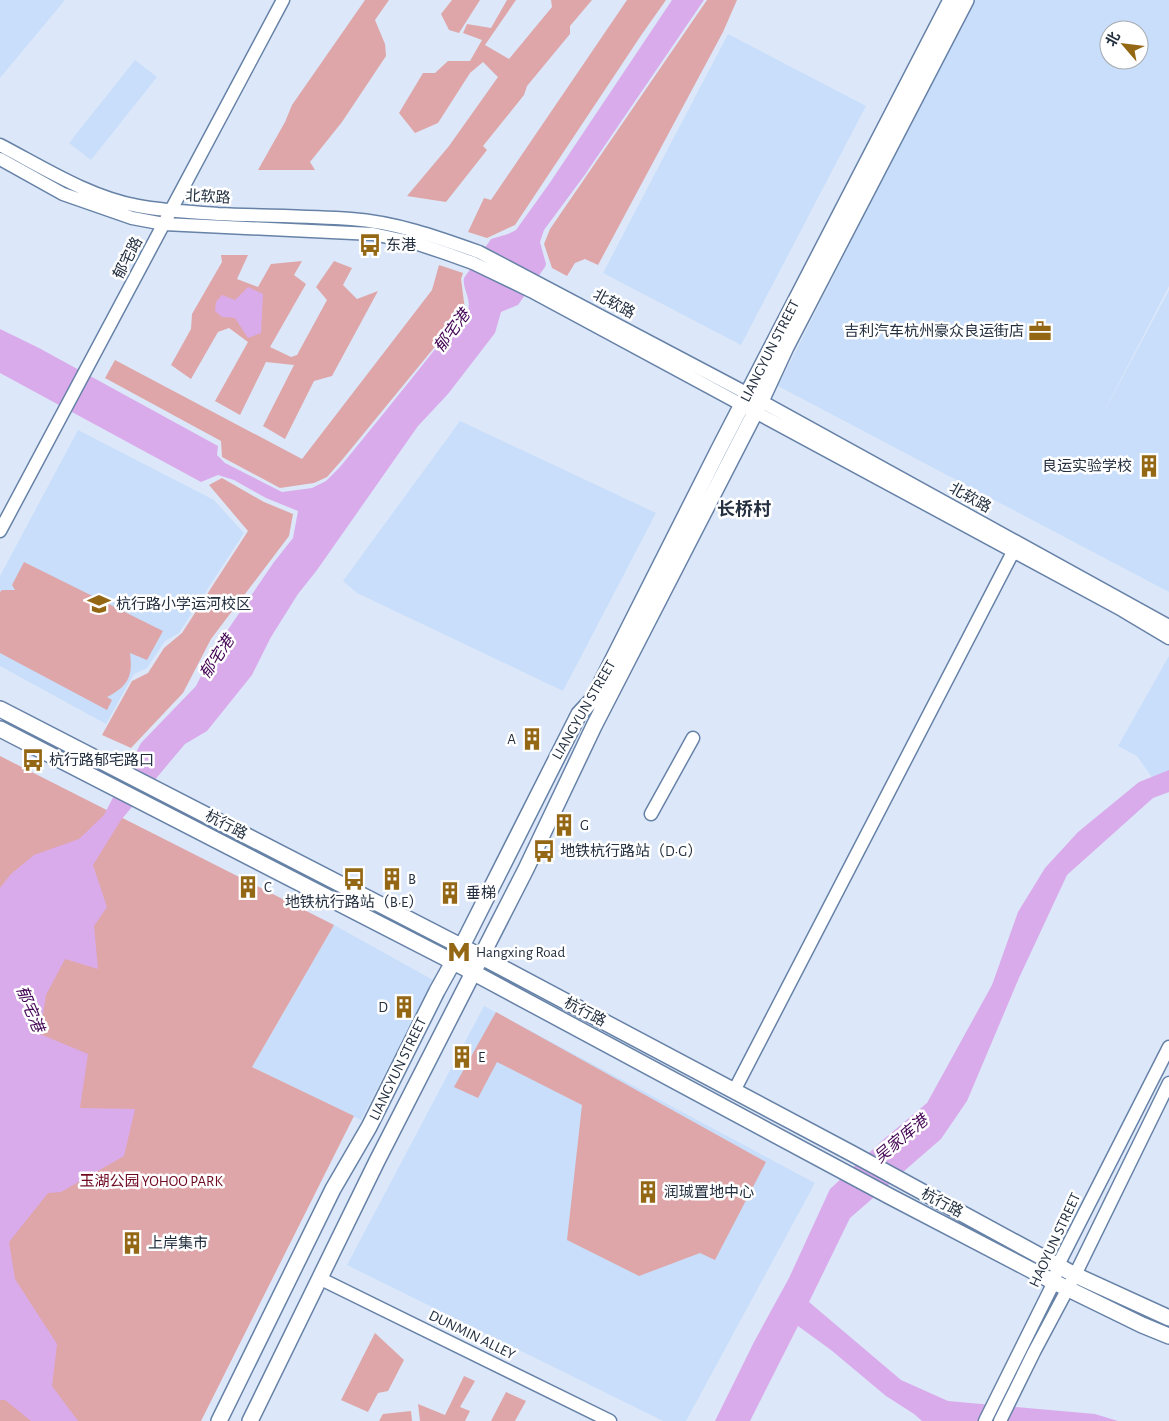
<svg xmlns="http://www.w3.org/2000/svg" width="1169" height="1421" font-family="'Alegreya Sans','Noto Sans SC',sans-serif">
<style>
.built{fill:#c9defa;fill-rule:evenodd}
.green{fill:#dea6a8}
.water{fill:#daabeb}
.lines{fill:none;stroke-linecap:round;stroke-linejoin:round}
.minor-casing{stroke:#6782a7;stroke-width:15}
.major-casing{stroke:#6782a7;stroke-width:18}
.minor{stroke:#fff;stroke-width:12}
.major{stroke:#fff;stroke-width:15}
.labels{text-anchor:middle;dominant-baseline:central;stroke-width:5;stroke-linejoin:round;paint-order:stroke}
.street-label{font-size:15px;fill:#243040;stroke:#fff}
.poi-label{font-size:15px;fill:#243040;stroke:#fff;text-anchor:start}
.park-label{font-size:15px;fill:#6f0920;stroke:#fff}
.water-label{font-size:16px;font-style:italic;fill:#430554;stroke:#fff}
.quarter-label{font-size:18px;font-weight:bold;fill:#243040;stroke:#fff}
</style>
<rect width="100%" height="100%" fill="#dce8f9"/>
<!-- built -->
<path class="built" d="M0,0H65L0,78Z
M973,0H1169V286L1094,431L1169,290V592L778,386ZM1109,30H1139V60H1109Z
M728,34L866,106L741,345L603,273Z
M135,60L157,77L91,160L69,143Z
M460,421L656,513L563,691L357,593L343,581Z
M78,430L214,500L244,533L179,633L165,641L147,668L134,674L106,724L0,666V576Z
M1169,656V792L1163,793L1137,756L1118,746Z
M334,925L433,980L361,1120L252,1067Z
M484,1006L815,1183L686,1421H663L347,1265Z"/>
<!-- green -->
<path class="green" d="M365,0H389L375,20L385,44L386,56L342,122L310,162L315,170H258L285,122L292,105Z
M452,0H480L459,33L449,30L441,14Z
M507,0H516L485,45L509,59L552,7L551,0H592L570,26V34L527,86L524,95L483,146L487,150L446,202L407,196L449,146L498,77L483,62L470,73L438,123L415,133L399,113L423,73H435L448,61H470L482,40L463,33L467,24L491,28Z
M627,0H666L642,34L515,225L487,238L468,232L484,198L491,200Z
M707,0H737L723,32L598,265L585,259L575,263L567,276L552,268L544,244L550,229Z
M221,255H248L237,279L258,287L271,264L302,261L294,275L306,284L270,347L291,357L297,355L327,300L316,287L334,261L352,268L343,285L357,299L378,291L332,376L314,381L285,439L263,426L294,365L266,362L240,415L215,401L248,342L229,328L218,332L191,379L171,365L191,329L192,314L222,262Z
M439,265L463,273L461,279L465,310L342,460L327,477L314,483L280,488L222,457L221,441L105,378L115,360L302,459L432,290Z
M222,478L264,502L293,514L289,536L211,639L183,693L131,748L102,735L132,681L148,673L164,648L182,633L248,531L209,485Z
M24,562L163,631L147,660L130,653C133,677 128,686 107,697L112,700L107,710L0,653V592L2,590H15L12,585Z
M0,756L334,925L252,1067L354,1116L201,1421H0Z
M496,1012L766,1162L715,1260L700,1253L639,1276L567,1240L582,1105L497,1062L478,1098L454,1087Z
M375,1333L404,1360L388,1391L378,1393L368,1412L341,1400Z
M464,1376L475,1381L460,1407L470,1411L465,1421H420L418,1404L445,1415Z
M506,1392L526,1401L515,1421H491Z
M411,1411L412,1421H379L383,1414Z"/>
<!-- water -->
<path class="water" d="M672,0H704L584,176L544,230L540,242L546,264L545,267L518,305L501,312L495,333L448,394L418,426L317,570L298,594L271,637L252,675L207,731L185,744L121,820L93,865L107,907L94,926L98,969L65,959L46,995L40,1034L88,1054L80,1108L135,1109L124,1156L61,1192L48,1193L9,1242L15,1279L57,1344L52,1386L78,1421H31L5,1400H0V888L11,874L34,855L79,839L104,815L141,743L196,686L214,650L274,562L293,538L298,511L266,498L234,480L218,475L201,482L0,373V329L39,348L218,446L217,455L225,463L282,492L312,488L326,481L340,467C371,429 402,391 432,353C443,340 459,327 467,312C473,301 462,289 464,278L491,239L508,234L516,230L549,184Z
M248,287L263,294L261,333L248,338L235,318L222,317L215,311L216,302L222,295L235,300Z
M1169,770V792L1153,798L1067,875L1019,978L967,1101L941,1139L850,1218L809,1302L901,1380L948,1401L1095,1414L1118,1421H922L914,1414L886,1396L831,1350L798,1326L750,1421H715L754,1342L789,1278L830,1189L884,1139L927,1103L992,985L1018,912L1045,868L1078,832L1139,782Z"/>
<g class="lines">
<defs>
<path id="minor" d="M0,145C44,168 89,197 138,206C165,211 191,212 218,214C262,216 306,216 351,219C395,222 437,237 479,252L750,395L1169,626
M0,159L63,194L132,218L164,224L373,234L415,243L445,253L473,263L531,291L1122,610L1169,638
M0,531L283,0
M651,814L693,738
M734,1091L1013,552
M321,1279L610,1421
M985,1421L1054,1282L1058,1265L1169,1047
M1000,1421L1034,1352L1075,1275L1169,1083"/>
<path id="major" d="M0,709L482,957L851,1153L1075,1275L1169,1318
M0,729L463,967L891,1197L1054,1282L1142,1325L1169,1336
M219,1421L333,1189L369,1127L437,991L462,946L579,714L593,699L718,451L951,0
M250,1421L377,1161L526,869L594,726L761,401L786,347L966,0"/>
</defs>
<!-- minor casing -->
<use href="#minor" class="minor-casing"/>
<!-- major casing -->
<use href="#major" class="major-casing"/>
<!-- minor -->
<use href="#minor" class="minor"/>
<!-- major -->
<use href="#major" class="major"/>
</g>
<!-- icons -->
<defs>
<symbol id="bus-bare" viewBox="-9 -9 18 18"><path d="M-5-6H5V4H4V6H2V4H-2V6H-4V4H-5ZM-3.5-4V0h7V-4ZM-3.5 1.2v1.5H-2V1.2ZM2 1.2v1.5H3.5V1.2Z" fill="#946714" stroke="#fff" stroke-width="2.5" paint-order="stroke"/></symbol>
<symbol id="office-bare" viewBox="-9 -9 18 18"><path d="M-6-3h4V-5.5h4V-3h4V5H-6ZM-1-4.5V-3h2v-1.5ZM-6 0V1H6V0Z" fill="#946714" stroke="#fff" stroke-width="2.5" paint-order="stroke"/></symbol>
<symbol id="building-bare" viewBox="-9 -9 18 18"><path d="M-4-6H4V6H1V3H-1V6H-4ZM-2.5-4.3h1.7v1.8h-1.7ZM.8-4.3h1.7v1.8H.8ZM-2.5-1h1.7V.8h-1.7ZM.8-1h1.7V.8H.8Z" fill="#946714" stroke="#fff" stroke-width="2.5" paint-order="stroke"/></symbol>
<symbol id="school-bare" viewBox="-9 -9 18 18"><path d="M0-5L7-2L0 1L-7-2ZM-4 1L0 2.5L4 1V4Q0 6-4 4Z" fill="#946714" stroke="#fff" stroke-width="2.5" paint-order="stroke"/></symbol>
<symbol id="metro-bare" viewBox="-9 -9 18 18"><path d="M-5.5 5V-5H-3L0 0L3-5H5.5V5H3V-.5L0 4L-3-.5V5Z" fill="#946714" stroke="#fff" stroke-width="2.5" paint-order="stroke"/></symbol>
</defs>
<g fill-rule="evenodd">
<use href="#bus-bare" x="354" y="229" width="32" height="32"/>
<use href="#office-bare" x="1024" y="315" width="32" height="32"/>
<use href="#building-bare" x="1133" y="450" width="32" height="32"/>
<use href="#school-bare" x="83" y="588" width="32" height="32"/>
<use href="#building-bare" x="516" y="723" width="32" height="32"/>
<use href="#bus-bare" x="17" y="744" width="32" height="32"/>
<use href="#building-bare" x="548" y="809" width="32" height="32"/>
<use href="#bus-bare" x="528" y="835" width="32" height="32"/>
<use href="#bus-bare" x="338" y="863" width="32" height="32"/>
<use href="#building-bare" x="376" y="863" width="32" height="32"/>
<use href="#building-bare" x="232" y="871" width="32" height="32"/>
<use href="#building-bare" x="434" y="877" width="32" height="32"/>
<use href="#metro-bare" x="443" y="936" width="32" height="32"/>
<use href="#building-bare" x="388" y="991" width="32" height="32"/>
<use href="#building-bare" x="446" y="1041" width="32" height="32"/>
<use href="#building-bare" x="632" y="1176" width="32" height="32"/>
<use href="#building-bare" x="116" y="1227" width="32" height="32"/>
</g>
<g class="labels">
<!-- street labels -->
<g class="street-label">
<text transform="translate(208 197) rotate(3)">北软路</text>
<text transform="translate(128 258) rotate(-62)">郁宅路</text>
<text transform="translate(614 304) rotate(28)">北软路</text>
<text transform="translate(770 351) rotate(-63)">LIANGYUN STREET</text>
<text transform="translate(970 498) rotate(29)">北软路</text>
<text transform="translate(584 710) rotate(-60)">LIANGYUN STREET</text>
<text transform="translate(226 825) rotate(27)">杭行路</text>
<text transform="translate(585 1012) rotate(28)">杭行路</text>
<text transform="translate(398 1069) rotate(-64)">LIANGYUN STREET</text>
<text transform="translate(942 1203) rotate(28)">杭行路</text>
<text transform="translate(1055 1240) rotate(-65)">HAOYUN STREET</text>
<text transform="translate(472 1335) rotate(26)">DUNMIN ALLEY</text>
</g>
<!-- poi labels -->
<g class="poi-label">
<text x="386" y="245">东港</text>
<text x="1024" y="331" text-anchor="end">吉利汽车杭州豪众良运街店</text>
<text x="1132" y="466" text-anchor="end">良运实验学校</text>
<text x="116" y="604">杭行路小学运河校区</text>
<text x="516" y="739" text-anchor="end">A</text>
<text x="49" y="760">杭行路郁宅路口</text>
<text x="580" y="825">G</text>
<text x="560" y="851">地铁杭行路站（D·G）</text>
<text x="408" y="879">B</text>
<text x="264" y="887">C</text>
<text x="466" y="893">垂梯</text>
<text x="354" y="902" text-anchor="middle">地铁杭行路站（B·E）</text>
<text x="476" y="952">Hangxing Road</text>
<text x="388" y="1007" text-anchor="end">D</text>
<text x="478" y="1057">E</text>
<text x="664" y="1192">润珹置地中心</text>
<text x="148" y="1243">上岸集市</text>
</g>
<!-- park labels -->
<g class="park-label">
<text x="151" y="1181">玉湖公园 YOHOO PARK</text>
</g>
<!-- water labels -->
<g class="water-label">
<text transform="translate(452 331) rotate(-53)">郁宅港</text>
<text transform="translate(217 657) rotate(-56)">郁宅港</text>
<text transform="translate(30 1009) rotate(68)">郁宅港</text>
<text transform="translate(901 1139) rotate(-40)">吴家库港</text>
</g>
<!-- quarter labels -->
<g class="quarter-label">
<text x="744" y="510">长桥村</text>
</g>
</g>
<!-- north arrow -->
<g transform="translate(1124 45) rotate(298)"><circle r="24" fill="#ffffff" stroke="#a7acb3"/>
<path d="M0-4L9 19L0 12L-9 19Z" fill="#946714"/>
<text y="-8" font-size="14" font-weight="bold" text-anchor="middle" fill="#243040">北</text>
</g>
</svg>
